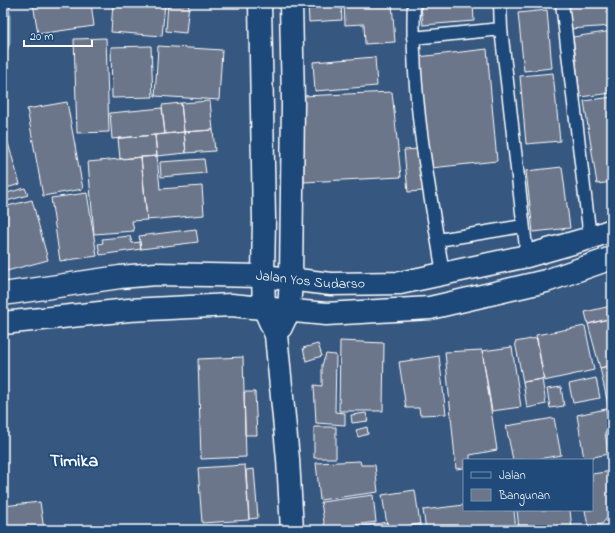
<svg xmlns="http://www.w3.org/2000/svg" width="615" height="533" font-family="'Indie Flower',sans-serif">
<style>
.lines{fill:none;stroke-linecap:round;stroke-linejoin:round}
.stream{stroke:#8dafc3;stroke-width:7}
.building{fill:#6c768b;stroke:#fff}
.lane-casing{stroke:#fff;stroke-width:15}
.secondary-casing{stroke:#fff;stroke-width:25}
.highway-casing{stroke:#fff;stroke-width:25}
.lane{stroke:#1f4a7a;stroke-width:12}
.secondary{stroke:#1f4a7a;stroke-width:22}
.highway{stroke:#1f4a7a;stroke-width:22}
.labels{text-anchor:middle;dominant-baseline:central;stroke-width:4;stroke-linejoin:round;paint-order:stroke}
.street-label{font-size:14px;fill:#fff;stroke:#1f4a7a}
.district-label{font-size:18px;font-weight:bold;fill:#fff;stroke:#1f4a7a}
</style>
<rect width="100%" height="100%" fill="#36577f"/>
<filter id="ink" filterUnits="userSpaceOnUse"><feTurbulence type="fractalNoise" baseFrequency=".025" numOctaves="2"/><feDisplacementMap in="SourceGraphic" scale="8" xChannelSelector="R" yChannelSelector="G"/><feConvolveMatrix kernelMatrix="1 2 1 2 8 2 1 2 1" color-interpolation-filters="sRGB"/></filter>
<g filter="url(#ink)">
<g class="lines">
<!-- stream -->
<path class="stream" d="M3,53L7,43V3"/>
</g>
<!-- building -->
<path class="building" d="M33,3H91L94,26L38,34Z
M113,3H165L162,36L111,32Z
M168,3H189L186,33L166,31Z
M308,3H341L342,20L309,22Z
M344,3H392L395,42L365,44L364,24L345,25Z
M454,3H473L474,21L423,25L421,6Z
M567,3H612V26L569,29Z
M547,10L552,68L524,71L518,13Z
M612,31V93L580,97L573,37Z
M106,38L109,132L77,133L74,39Z
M151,46L153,97L112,98L111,47Z
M158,46L222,50L219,100L155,96Z
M487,49L497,161L431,168L418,57Z
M375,57L377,86L315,91L313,62Z
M553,73L560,141L526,144L520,76Z
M392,92L401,177L304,182L303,96Z
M612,97V182L597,184L584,101Z
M210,101L213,130L184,132L181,103Z
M67,102L83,189L43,196L27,109Z
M181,103L184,132L165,134L162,105Z
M162,108L165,134L112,139L110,113Z
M3,126L20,184L3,189Z
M213,130L215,151L186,153L184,132Z
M184,132L186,153L157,156L155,135Z
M155,135L157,156L120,159L118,138Z
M419,149L423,191L408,192L404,150Z
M157,156L160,189L202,186L204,215L147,220L141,157Z
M141,157L147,220L132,221L134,231L94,234L88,162Z
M204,159L206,173L161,177L160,162Z
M562,167L570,228L533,232L526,171Z
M25,188L28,195L3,202V194Z
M87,193L97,256L60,261L51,198Z
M32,200L48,260L3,272V230L7,229L3,207Z
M196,229L198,242L141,249L139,236Z
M130,236L132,243L140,242L141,249L100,255L98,244L103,243L102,239Z
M611,306L612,318L588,324L585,312Z
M612,318V365L600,368L588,324Z
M585,326L594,370L544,381L536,335Z
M537,338L544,379L523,382L515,342Z
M340,341L384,343L383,411H339Z
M318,344L322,356L306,361L303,348Z
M512,347L521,407L492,411L482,351Z
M482,350L497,450L470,455V460H464V468L456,469L445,352Z
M326,354L336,355L335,412L345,413V425L316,423L314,385L322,386V365Z
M439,356L446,414L420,415L419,408H406L399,362Z
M243,357L246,457L201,459L198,359Z
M612,365V423L600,368Z
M596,378L600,398L573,403L569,384Z
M542,379L546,404L527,408L523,382Z
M561,387L564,406L550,408L547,389Z
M244,392H255L257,435H245Z
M606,409L610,431L605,432L608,454L584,459L577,415Z
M366,413L368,421L352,423L351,415Z
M554,418L561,455L532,460H513L506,426Z
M314,427H336V458H314Z
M367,427L368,434L358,437L356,430Z
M360,461L361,465H375L378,492L320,500L316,463Z
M245,465L249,520L202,523L198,468Z
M254,469L258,518L249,519L246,470Z
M612,471V512L602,524L588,526L585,510H592V474Z
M415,490L420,524L388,530L382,495Z
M373,495L376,522L325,529L321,502Z
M40,502L44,530H3V506Z
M464,505V510H514L516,530H426L423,510Z
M517,510H570L572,529L519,530Z
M387,522L388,530H359L358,527Z
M420,524L421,530H388Z"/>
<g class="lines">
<defs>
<path id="lane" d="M414,3C410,94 429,185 443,274
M500,3L501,29L527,256
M562,3L590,238
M413,38L501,29
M438,240L523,226"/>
<path id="secondary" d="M260,3L264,219L263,276L264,308L276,335L288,459L292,530
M281,327L289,310L291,279L293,103L291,3"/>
<g id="highway">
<path id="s1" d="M3,294L120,277L156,274L263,276L331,284L400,283L527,256L590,238L612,230"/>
<path d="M3,323L129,310L231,305L326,314L430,308L546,281L612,258"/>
</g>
</defs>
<!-- lane casing -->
<use href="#lane" class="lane-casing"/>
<!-- secondary casing -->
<use href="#secondary" class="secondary-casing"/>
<!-- highway casing -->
<use href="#highway" class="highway-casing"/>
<!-- lane -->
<use href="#lane" class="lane"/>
<!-- secondary -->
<use href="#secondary" class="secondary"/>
<!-- highway -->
<use href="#highway" class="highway"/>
</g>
</g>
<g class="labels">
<!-- street labels -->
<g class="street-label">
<text stroke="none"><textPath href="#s1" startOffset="309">Jalan Yos Sudarso</textPath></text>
</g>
<!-- district labels -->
<g class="district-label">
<text x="74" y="462">Timika</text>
</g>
</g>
<!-- margin -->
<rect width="615" height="533" fill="none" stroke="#1f4a7a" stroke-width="16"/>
<rect x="8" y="8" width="599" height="517" fill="none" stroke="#fff" stroke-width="1.5" filter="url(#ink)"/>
<!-- legend -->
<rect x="463" y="459" width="130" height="52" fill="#1f4a7a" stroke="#7992af"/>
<rect x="471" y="472" width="20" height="6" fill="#1f4a7a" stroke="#7992af"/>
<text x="499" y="479" font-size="12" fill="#ffffff">Jalan</text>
<rect x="471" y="489" width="20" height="12" fill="#6c768b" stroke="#7992af"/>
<text x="499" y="499" font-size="12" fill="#ffffff">Bangunan</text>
<!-- scale -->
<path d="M24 40v6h68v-6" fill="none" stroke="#ffffff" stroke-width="2"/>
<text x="30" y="40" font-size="12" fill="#ffffff" stroke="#1f4a7a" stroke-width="3" paint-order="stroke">20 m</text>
</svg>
